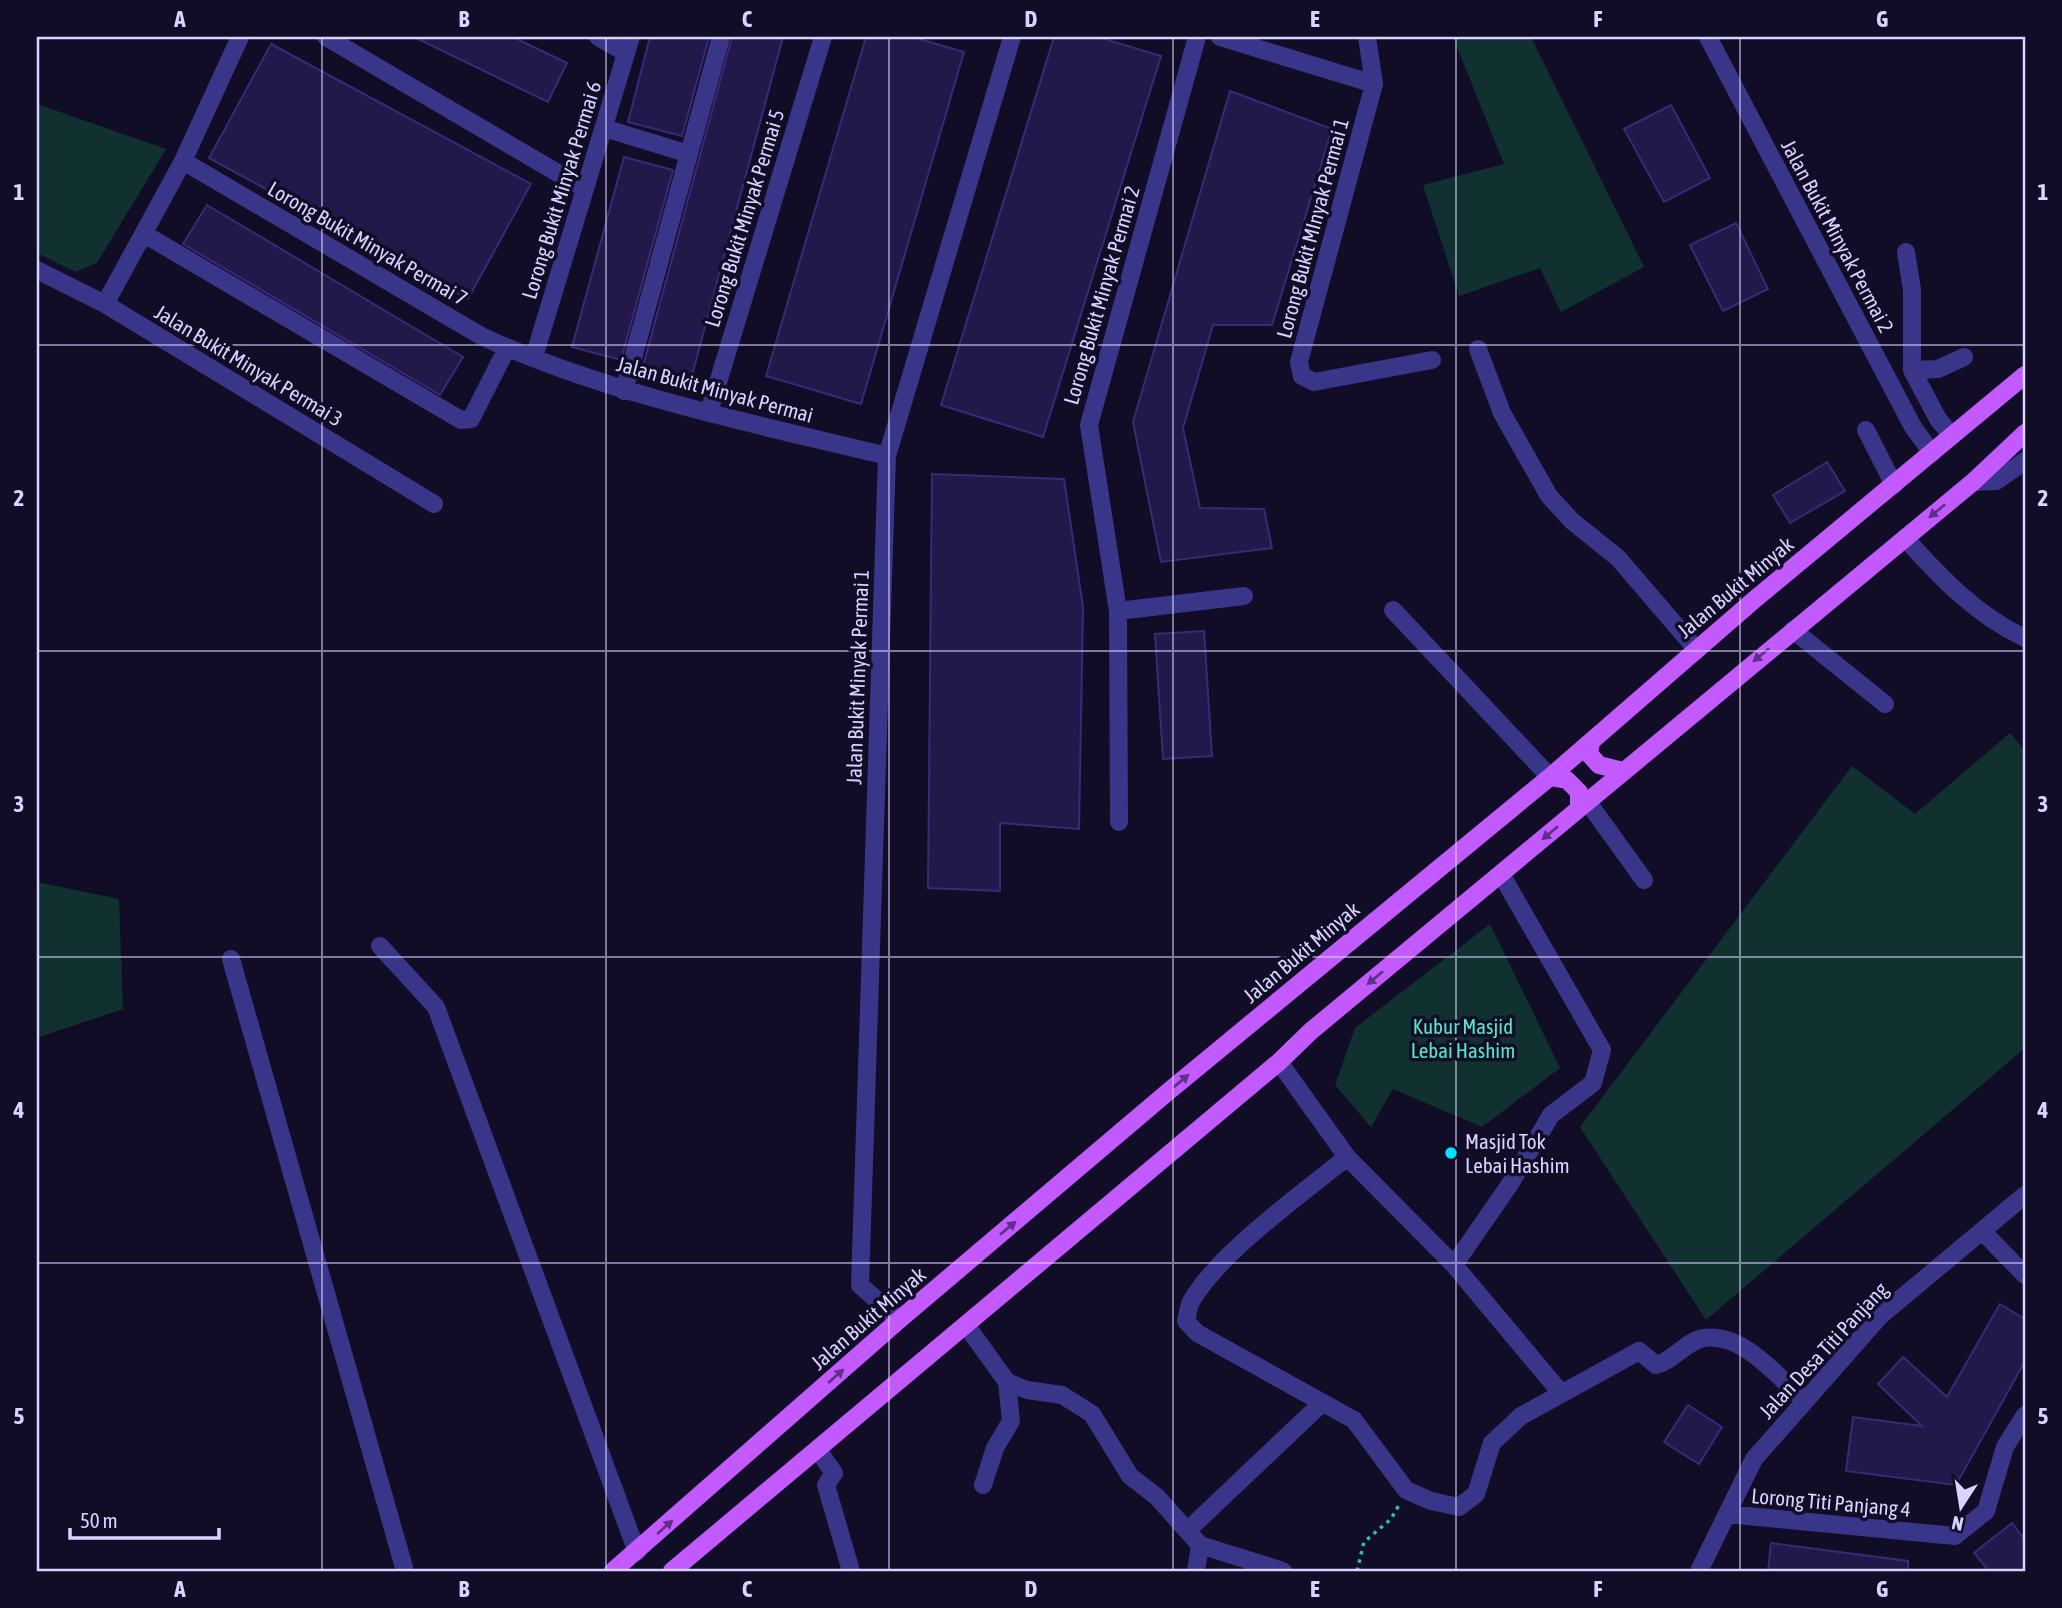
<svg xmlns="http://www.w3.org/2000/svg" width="2062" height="1608" font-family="'Asap Condensed',sans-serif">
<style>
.green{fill:#103130}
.building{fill:#221849;stroke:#392976;stroke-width:2}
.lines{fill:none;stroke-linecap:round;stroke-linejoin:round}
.path{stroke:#27bfb7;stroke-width:3.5;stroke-dasharray:3.5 5;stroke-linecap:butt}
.minor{stroke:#393588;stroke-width:18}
.major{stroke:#c25aff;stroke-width:18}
.oneway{fill:#613088}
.grid{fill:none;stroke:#d8d3ff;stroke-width:2;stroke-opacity:0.55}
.poi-dot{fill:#00e3fe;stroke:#120d27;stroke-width:2.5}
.labels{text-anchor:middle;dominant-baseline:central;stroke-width:7;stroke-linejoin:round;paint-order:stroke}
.street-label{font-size:21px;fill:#d8d3ff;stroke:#120d27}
.park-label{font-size:21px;fill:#57e7c4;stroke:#120d27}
.poi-label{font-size:21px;fill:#d8d3ff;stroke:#120d27;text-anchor:start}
.neatline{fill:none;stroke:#d8d3ff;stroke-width:2.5}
.grid-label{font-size:23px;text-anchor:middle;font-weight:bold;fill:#d8d3ff}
</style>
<rect width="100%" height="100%" fill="#120d27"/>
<!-- green -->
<path class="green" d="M1453,37H1531L1644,267L1561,312L1540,268L1459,296L1423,185L1504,164Z
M37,104L166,149L97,263L75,272L37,253Z
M2010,733L2025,751V1048L1706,1320L1580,1127L1852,766L1915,814Z
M37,882L119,899L123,1009L39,1037L37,1048Z
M1490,924L1560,1068L1482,1127L1393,1089L1371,1127L1335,1085L1355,1028Z"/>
<!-- building -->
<path class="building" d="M414,37H513L567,63L548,102Z
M650,37H709L682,136L628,122Z
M732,37H783L691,379L643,366Z
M866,37H912L964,52L861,404L766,376Z
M1054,37H1098L1161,56L1043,437L941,405Z
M271,44L531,184L468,299L209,158Z
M1230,91L1332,129L1272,325H1213L1183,428L1200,508L1264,509L1272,548L1161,562L1133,422Z
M1671,105L1710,178L1664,202L1624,129Z
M624,157L673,170L621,360L572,347Z
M207,205L463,357L440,395L183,244Z
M1736,223L1768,289L1723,311L1690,245Z
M1827,462L1845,491L1790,523L1773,495Z
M932,474L1064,479L1083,607L1079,829L1000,823V891L928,888Z
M1204,631L1212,756L1163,759L1155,634Z
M2000,1304L2025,1319V1361L1956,1485L1846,1471L1853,1417L1922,1426L1878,1384L1903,1357L1947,1397Z
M1688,1405L1722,1427L1699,1464L1664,1442Z
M2012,1523L2025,1540V1571H1989L1974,1553Z
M1771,1543L1908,1561V1571H1768Z"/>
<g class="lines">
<!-- path -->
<path class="path" d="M1357,1571L1364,1542L1391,1519L1399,1505"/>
<!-- minor -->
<path class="minor" d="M326,37L585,189
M598,37L626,53
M1220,37L1374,84
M1367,37L1374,84L1299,362L1302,376L1314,382L1432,360
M1708,37L1913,427L1932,453
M604,128L689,154
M183,161L483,337C611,395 751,423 887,456
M144,234L461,420L471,419L507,348
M1906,252L1912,290V370L1938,419L1952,436
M37,270L105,304L434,504
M105,304L183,161L240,37
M1478,349L1502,413L1549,496L1572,521L1618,558L1697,650
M534,357L631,37
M1912,370L1938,369L1964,357
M624,391L721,37
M709,412L823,37
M1866,430L1894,485
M1973,482L1996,481L2025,461
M1905,538C1940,577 1977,616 2025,638
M1393,610L1550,777
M1118,611L1244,596
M1793,630L1885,704
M1587,801L1644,880
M1119,822L1118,611L1089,425L1197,37
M380,946L436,1007L637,1552
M231,959L405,1571
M1279,1062L1347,1157L1454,1265L1561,1393
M1347,1157C1301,1195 1221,1251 1192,1300C1188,1306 1188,1314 1186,1321L1197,1333L1354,1420L1406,1490L1431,1501L1459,1507L1476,1494L1492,1443L1521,1416L1639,1351L1656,1365C1673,1361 1686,1341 1704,1338C1743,1332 1779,1378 1805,1401
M1982,1231L2025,1275
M1454,1265L1510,1184L1551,1115L1593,1083L1602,1050L1501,874
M899,1320L860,1285L887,456L1012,37
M966,1325L1007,1382L1011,1421L995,1448L983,1485
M1007,1382L1027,1390L1062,1395L1092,1414L1130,1476L1157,1497L1200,1545L1196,1571
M817,1449L834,1473L826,1485L851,1571
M1727,1514L1955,1536L1986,1511L2005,1447L2025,1415
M1189,1529L1322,1403
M1200,1545L1283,1571
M1699,1571L1754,1459L1880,1316L2025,1195"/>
<!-- major -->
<path class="major" d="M1591,742L1589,754L1599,765L1623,771
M1550,777L1567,780L1579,792V808
M613,1571L899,1320L1169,1091L1550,777L1754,600L2025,375
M672,1571L1279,1062L1311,1031L1973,482L2025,433"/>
</g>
<!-- one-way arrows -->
<defs><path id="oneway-solid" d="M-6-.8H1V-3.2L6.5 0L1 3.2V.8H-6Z" transform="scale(1.75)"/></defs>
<g class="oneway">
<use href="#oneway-solid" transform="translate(1937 511) rotate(141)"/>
<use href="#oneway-solid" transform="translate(1761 655) rotate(141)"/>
<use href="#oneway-solid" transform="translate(1550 833) rotate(140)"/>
<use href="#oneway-solid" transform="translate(1375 978) rotate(140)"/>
<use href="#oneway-solid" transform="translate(1181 1081) rotate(-40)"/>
<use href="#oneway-solid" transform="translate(1008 1228) rotate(-40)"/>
<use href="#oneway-solid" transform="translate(836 1376) rotate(-42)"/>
<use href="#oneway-solid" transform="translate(665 1527) rotate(-42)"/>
</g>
<!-- grid -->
<path class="grid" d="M322,37V1571M606,37V1571M889,37V1571M1173,37V1571M1456,37V1571M1740,37V1571M37,345H2025M37,651H2025M37,957H2025M37,1263H2025"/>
<!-- markers -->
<circle class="poi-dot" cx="1451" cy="1153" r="7"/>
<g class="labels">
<!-- street labels -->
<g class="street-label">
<text transform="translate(561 190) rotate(-73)">Lorong Bukit Minyak Permai 6</text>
<text transform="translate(744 218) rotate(-73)">Lorong Bukit Minyak Permai 5</text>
<text transform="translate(1312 228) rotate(-75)">Lorong Bukit MInyak Permai 1</text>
<text transform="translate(1838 236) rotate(62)">Jalan Bukit Minyak Permai 2</text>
<text transform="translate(368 243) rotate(30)">Lorong Bukit Minyak Permai 7</text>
<text transform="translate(1101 295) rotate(-74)">Lorong Bukit Minyak Permai 2</text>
<text transform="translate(249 365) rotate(31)">Jalan Bukit Minyak Permai 3</text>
<text transform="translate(715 389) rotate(15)">Jalan Bukit Minyak Permai</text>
<text transform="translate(1735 587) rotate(-40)">Jalan Bukit Minyak</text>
<text transform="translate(857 677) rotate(-88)">Jalan Bukit Minyak Permai 1</text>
<text transform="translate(1301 952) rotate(-40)">Jalan Bukit Minyak</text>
<text transform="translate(868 1318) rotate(-41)">Jalan Bukit Minyak</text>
<text transform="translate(1823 1350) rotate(-47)">Jalan Desa Titi Panjang</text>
<text transform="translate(1831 1502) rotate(5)">Lorong Titi Panjang 4</text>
</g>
<!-- park labels -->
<g class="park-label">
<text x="1463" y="1026">Kubur Masjid<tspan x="1463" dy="24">Lebai Hashim</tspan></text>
</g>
<!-- poi labels -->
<g class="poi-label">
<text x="1465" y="1141">Masjid Tok<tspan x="1465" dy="24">Lebai Hashim</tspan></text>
</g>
</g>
<!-- border -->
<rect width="2062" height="1608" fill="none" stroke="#120d27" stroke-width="77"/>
<!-- north arrow -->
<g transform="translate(1961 1507) rotate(192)" stroke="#120d27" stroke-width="5" paint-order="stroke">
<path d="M0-5L12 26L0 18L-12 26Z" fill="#d8d3ff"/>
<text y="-10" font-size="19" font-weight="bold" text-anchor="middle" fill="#d8d3ff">N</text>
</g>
<!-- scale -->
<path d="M70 1528v10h149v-10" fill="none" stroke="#d8d3ff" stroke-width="3.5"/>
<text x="80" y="1528" font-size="21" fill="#d8d3ff" stroke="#120d27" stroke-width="5" paint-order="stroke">50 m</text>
<rect x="38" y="38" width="1986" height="1532" class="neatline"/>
<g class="grid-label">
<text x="180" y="27">A</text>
<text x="464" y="27">B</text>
<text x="747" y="27">C</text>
<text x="1031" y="27">D</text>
<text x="1315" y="27">E</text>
<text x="1598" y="27">F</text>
<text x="1882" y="27">G</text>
<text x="19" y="200">1</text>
<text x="2043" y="200">1</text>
<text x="19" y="506">2</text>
<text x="2043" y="506">2</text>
<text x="19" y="812">3</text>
<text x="2043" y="812">3</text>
<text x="19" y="1118">4</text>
<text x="2043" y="1118">4</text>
<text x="19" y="1424">5</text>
<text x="2043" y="1424">5</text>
<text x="180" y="1597">A</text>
<text x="464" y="1597">B</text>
<text x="747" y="1597">C</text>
<text x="1031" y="1597">D</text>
<text x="1315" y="1597">E</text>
<text x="1598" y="1597">F</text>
<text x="1882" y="1597">G</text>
</g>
</svg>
